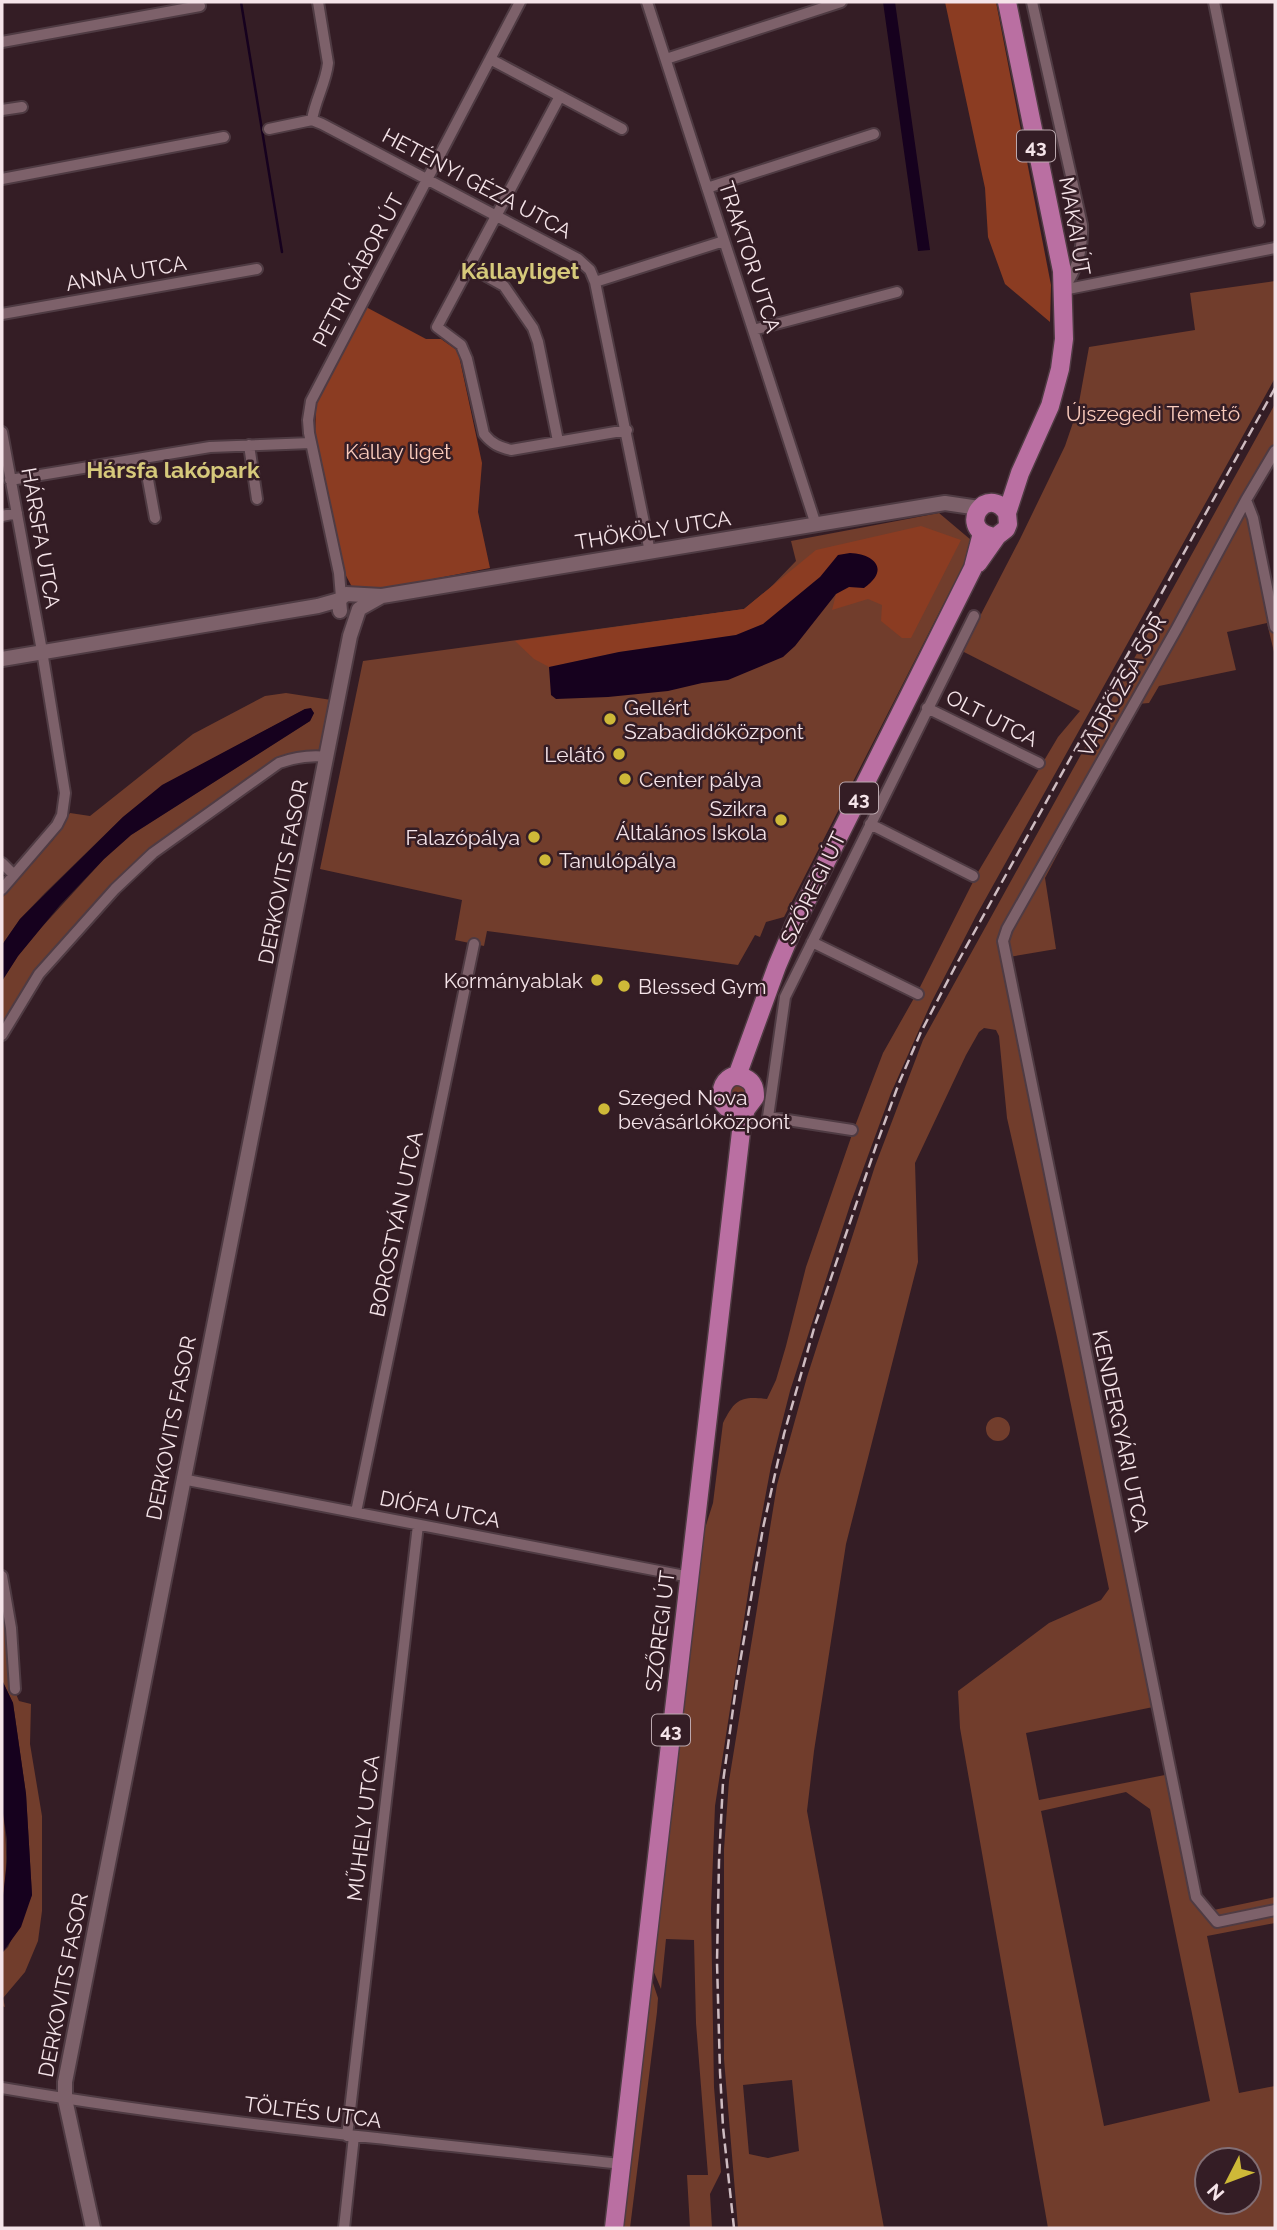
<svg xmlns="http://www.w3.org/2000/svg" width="1277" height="2230" font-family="Raleway,sans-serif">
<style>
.green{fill:#713d2c;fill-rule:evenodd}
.forest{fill:#8b3c22}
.water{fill:#16011e}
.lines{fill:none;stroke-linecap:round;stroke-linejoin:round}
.stream{stroke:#16011e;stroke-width:2.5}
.minor-casing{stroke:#4f3b43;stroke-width:14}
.tertiary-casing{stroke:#4f3b43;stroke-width:18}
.primary-casing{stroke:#4f3b43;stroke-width:21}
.minor{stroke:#7d616a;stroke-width:10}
.tertiary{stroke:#7d616a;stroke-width:14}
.primary{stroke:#ba6fa2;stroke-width:18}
.rail{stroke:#cebcc1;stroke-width:2.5;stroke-dasharray:10 5;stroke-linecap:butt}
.poi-dot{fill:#ceb938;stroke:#341d25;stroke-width:2.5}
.labels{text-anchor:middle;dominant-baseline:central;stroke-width:5;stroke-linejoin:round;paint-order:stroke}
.shield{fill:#341d25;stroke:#bba8ae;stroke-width:2}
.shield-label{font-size:19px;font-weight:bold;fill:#f5e4e9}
.street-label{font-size:21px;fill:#f5e4e9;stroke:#341d25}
.park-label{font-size:21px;fill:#facbbc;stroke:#341d25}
.poi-label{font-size:21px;fill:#f5e4e9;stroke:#341d25;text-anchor:start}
.neighbourhood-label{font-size:23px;font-weight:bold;fill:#d6c97b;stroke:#341d25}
</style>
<rect width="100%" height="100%" fill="#341d25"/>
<!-- green -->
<path class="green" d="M1275,281V378L976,916L931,1003L891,1093L851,1202L790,1391L771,1466L752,1568L715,1806L711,1909L714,2087L721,2172L710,2194L712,2228H690L687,2175H708L696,2023L694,1940L666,1939L661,1989L651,1965L666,1840C671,1822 676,1799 673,1780L701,1541L713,1503L723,1423C735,1399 741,1396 767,1399L776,1380L786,1346L806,1267L855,1126L883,1053L918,991L978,872L1058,737L1080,711L962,651L1020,539L1065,446L1078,408L1089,347L1195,330L1190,293Z
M1275,404V463L1254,499L1253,506L1275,610V656L1267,623L1227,632L1236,670L1159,686L1149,703L1137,704L1045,878L1056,949L1009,957L1163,1705L1026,1733L1039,1800L1175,1773L1198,1887L1209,1911L1275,1897V1923L1207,1936L1239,2093L1275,2086V2228H1048L960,1728L958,1691L1049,1623L1101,1600L1109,1589L1057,1337L1007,1118L999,1036L996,1030L984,1028L979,1032L966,1055L915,1163L918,1262L846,1544L814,1751L807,1811L884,2228H738L724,2059V1849L729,1781L777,1485L807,1377L875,1166L923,1040ZM1126,1792L1150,1809L1210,2101L1104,2126L1041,1811ZM792,2080L799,2151L768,2158L749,2154L743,2085ZM1207,2160H1249V2202H1207Z
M939,513L971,540L970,552L784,917L766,922L760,937L755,935L738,965L487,931L484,946L455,940L462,900L320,869L363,661L744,609L770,588L796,561L791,541Z
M286,693L338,701L327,757L293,758L153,853L39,974L2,1035V981L18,956L41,928L104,859L131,835L310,721L314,713L305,709L162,786L123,817L45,893L20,919L2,945V898L53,840L70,813L90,816L193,734L265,696Z
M741,1083L749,1093L740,1104L730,1099L731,1086Z
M986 1429a12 12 0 1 1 24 0a12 12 0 1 1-24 0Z
M2,1576L16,1694L19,1701L31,1704L30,1744L42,1816V1911L38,1941L25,1972L3,1998L5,2007L2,2006V1953L8,1947L32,1895L26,1794L13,1703L2,1680Z
M2,1806C7,1840 8,1870 2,1904Z
M651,1977L658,1998L657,2012L630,2228H621Z"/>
<!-- forest -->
<path class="forest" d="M945,2H996L1051,285L1050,322L1005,284L988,237L985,188Z
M366,307L426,339H441L458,351L482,463L478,512L490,568L361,593L352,587L343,570L315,439L316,405Z
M921,526L961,540L911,638H902L881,621L882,605L868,599L832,610L836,594L849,587L870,583L877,568L820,577L763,624L736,635L619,652L549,667L534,659L515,641L744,609L816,550Z"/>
<!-- water -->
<path class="water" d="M883,2H895L930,250L918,251Z
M850,553C875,554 890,570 864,588L849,587L836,594L795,646L783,657L728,680L702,683L668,691L608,697L556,699L551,695L549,667L619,652L736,635L763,624L820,577L838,555Z
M311,708L314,713L310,721L131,835L104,859L60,905L18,956L2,981V945L20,919L123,817L162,785L305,709Z
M2,1680L13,1703L26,1794L32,1895L21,1927L2,1953V1904L7,1862V1839L2,1806Z"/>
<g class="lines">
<!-- stream -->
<path class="stream" d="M241,2L282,252"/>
<defs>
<path id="minor" d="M647,2L816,525
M1032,2L1082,225C1083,251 1077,269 1063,290
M1214,2L1259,222
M2,42L200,6
M490,59L622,129
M666,59L841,2
M560,96L437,327L461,345L467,359L484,434C492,444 499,447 511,450L627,430
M2,110L22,107
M312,120C315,100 326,83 328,63L318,2
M269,129L312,120L322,124L578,259L590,270L595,282L650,552
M2,179L224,137
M707,188L874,134
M468,266L504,286L533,328L538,342L558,441
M595,282L724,241
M1063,290L1275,248
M2,314L257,269
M753,330L897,292
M2,432L42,651L65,793L62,815L57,825L2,889
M249,445L257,499
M1275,451L1246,500L1177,628L1007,929L1003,941L1196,1897L1217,1922L1275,1910
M144,458L155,518
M10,480L210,447L311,443
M1246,500L1253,518L1275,627
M2,516L17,513
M341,597L339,573L309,433L308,420L311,401L520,2
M927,708L1039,763
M870,824L973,876
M2,863L14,875
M812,942L918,994
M2,1035L39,974L115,889L153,853L279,763C296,757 310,755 327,757
M852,1130L768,1117L785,997L974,616
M182,1479L690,1577
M356,1512L474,944
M2,1576L11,1628L15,1689
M2,2088C207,2123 415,2142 622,2164
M347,2136L418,1525
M344,2228L354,2136"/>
<path id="tertiary" d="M340,611L339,600L346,594L382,596L945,503L979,508
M2,659L318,606L339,600
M93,2228L65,2099V2082L350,636L359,609L382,596"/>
<path id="primary" d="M990,536C957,527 987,483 1007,513
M978,563L997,536L1006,529L1008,524L1007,513L1020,473L1050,406L1060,369L1064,339L1062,271L1007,2
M737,1076L777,966L794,926L973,568L982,533
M614,2228L742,1123L746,1109L755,1097C755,1089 754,1082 745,1078C717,1065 710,1121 746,1109"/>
</defs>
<!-- minor casing -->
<use href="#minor" class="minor-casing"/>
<!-- tertiary casing -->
<use href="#tertiary" class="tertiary-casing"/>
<!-- primary casing -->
<use href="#primary" class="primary-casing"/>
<!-- minor -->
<use href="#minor" class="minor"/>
<!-- tertiary -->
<use href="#tertiary" class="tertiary"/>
<!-- primary -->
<use href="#primary" class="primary"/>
<!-- rail -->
<path class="rail" d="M734,2228L723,2127L720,2072L717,1962L719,1861L723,1782L737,1680L763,1528L784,1434L815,1325L876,1146L899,1083L921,1032L955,967L1275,388"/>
</g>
<!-- markers -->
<g class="poi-dot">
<circle cx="610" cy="719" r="7"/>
<circle cx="619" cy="754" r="7"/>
<circle cx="625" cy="779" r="7"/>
<circle cx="781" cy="820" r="7"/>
<circle cx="534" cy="837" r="7"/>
<circle cx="545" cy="860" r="7"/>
<circle cx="597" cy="980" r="7"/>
<circle cx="624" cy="986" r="7"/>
<circle cx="604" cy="1109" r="7"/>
</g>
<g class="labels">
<!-- shield labels -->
<g class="shield">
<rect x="1017" y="130.5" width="38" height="31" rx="5"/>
<rect x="840" y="782.5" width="38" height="31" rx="5"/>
<rect x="652" y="1714.5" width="38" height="31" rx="5"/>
</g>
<g class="shield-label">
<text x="1036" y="146">43</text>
<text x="859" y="798">43</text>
<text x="671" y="1730">43</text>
</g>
<!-- street labels -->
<g class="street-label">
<text transform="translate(477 183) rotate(28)">HETÉNYI GÉZA UTCA</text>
<text transform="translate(1075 226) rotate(80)">MAKAI ÚT</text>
<text transform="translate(750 257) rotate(72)">TRAKTOR UTCA</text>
<text transform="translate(358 270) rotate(-62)">PETRI GÁBOR ÚT</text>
<text transform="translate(126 273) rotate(-10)">ANNA UTCA</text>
<text transform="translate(653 530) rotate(-9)">THÖKÖLY UTCA</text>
<text transform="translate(41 538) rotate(80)">HÁRSFA UTCA</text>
<text transform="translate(1122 686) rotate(-61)">VADRÓZSA SOR</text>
<text transform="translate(992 718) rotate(27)">OLT UTCA</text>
<text transform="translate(283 872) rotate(-79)">DERKOVITS FASOR</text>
<text transform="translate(813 888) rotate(-64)">SZŐREGI ÚT</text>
<text transform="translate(396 1224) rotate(-78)">BOROSTYÁN UTCA</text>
<text transform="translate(171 1428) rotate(-79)">DERKOVITS FASOR</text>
<text transform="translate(1121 1431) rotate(78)">KENDERGYÁRI UTCA</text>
<text transform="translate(440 1509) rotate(11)">DIÓFA UTCA</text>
<text transform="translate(660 1631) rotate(-83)">SZŐREGI ÚT</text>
<text transform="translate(363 1828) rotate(-83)">MŰHELY UTCA</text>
<text transform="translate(63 1985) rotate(-79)">DERKOVITS FASOR</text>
<text transform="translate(313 2112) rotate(7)">TÖLTÉS UTCA</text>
</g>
<!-- park labels -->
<g class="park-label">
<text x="1153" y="413">Újszegedi Temető</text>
<text x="398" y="451">Kállay liget</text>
</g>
<!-- poi labels -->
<g class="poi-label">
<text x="624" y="707">Gellért<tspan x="624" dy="24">Szabadidőközpont</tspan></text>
<text x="605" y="754" text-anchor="end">Lelátó</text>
<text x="639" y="779">Center pálya</text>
<text x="767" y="808" text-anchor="end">Szikra<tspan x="767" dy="24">Általános Iskola</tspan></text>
<text x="520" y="837" text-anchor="end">Falazópálya</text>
<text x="559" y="860">Tanulópálya</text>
<text x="583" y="980" text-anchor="end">Kormányablak</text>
<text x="638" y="986">Blessed Gym</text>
<text x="618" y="1097">Szeged Nova<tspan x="618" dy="24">bevásárlóközpont</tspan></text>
</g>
<!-- neighbourhood labels -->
<g class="neighbourhood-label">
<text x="520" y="270">Kállayliget</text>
<text x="173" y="469">Hársfa lakópark</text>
</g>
</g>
<!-- border -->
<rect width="1277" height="2230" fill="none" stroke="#f5e4e9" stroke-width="7"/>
<!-- north arrow -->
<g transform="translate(1228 2181) rotate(228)"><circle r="33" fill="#341d25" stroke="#816d73" stroke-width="2"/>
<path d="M0-5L12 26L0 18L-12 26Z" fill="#ceb938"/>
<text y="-10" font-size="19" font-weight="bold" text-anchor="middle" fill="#f5e4e9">N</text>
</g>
</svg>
